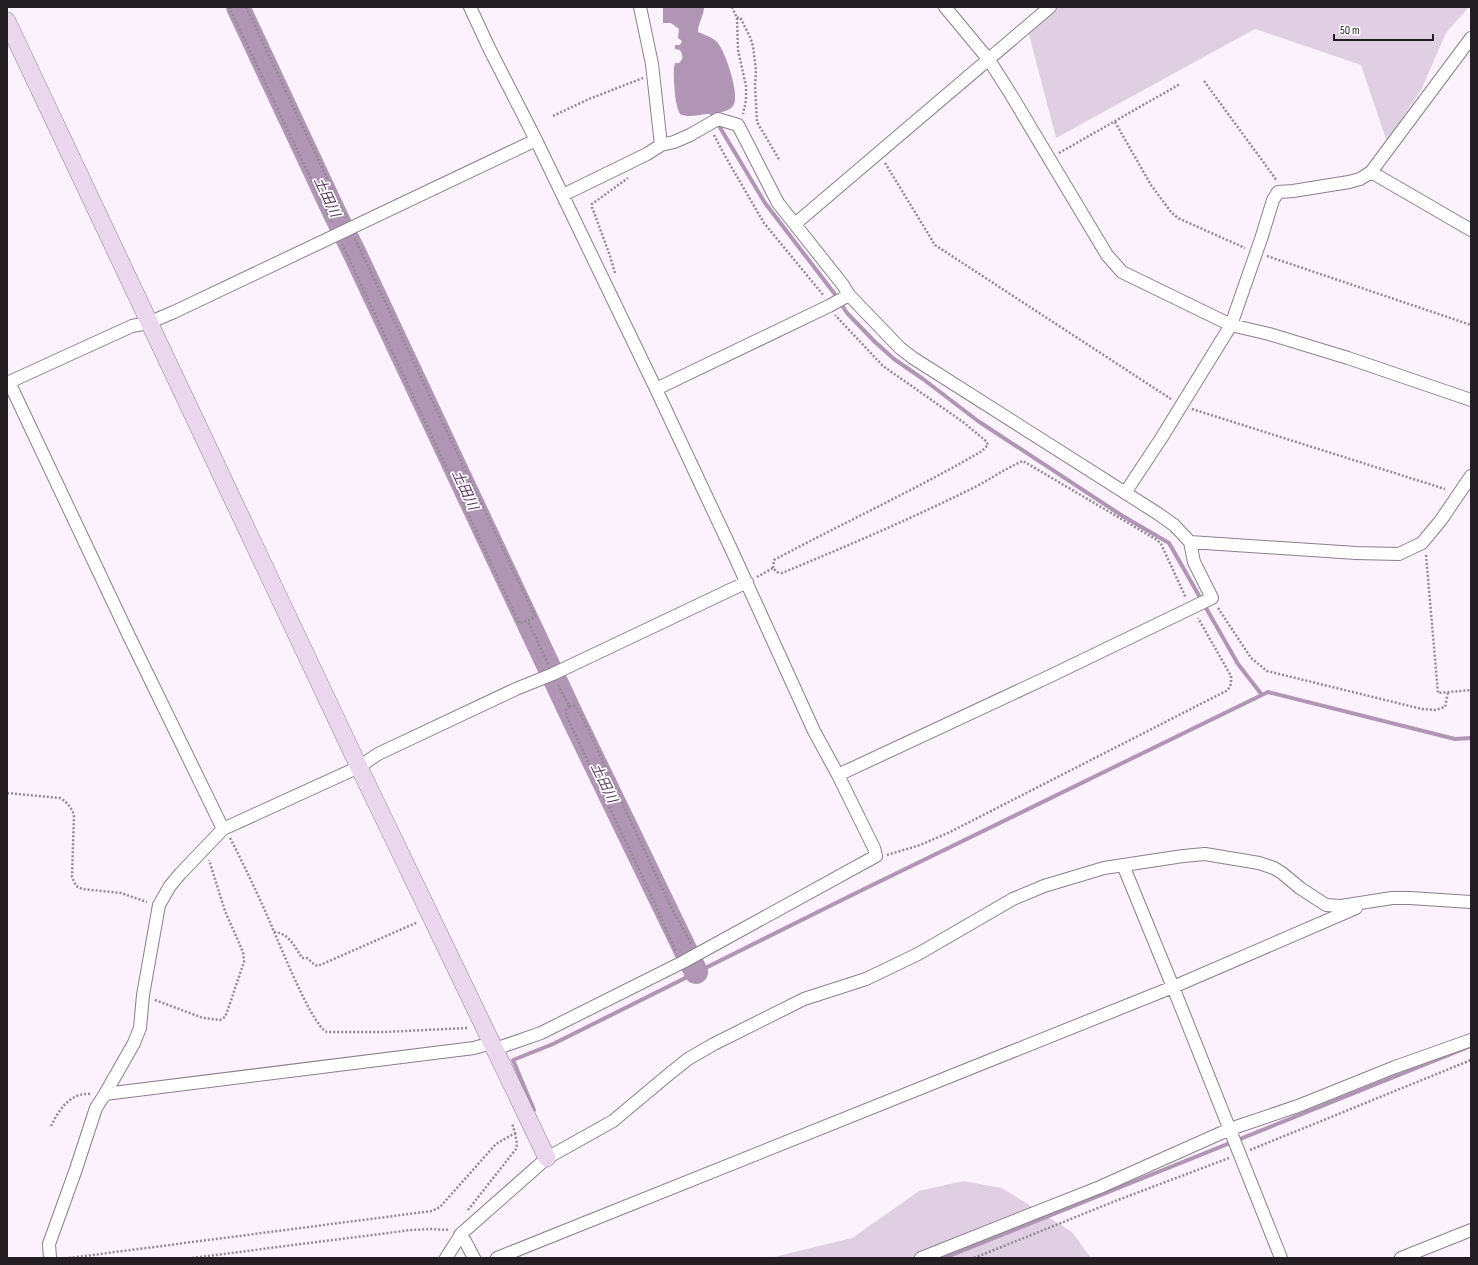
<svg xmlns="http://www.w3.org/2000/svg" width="1478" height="1265" font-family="'Sofia Sans Condensed','Noto Sans JP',sans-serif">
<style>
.green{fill:#e0cfe3}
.water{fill:#b096b4}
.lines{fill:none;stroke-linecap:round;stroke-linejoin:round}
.stream{stroke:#b096b4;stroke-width:4}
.river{stroke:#b096b4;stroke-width:24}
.street-casing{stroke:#89818b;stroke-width:14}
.secondary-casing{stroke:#89818b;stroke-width:18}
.path{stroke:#918a91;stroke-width:2.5;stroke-dasharray:2 2;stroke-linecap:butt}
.street{stroke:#fff;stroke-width:12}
.secondary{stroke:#ead6ed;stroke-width:17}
.labels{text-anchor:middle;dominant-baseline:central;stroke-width:3.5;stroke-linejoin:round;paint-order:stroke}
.water-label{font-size:14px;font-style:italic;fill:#5b3761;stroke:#fff}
</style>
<rect width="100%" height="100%" fill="#fcf2fd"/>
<!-- green -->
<path class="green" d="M1054,7H1469L1446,33L1421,90L1387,142L1361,65L1255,29L1056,138L1027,27Z
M963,1181L1002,1188L1072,1232L1091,1258H770L852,1238L919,1191Z"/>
<!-- water -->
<path class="water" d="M663,7H704C704,16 698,23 698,32C705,35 712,37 717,42C725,50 741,97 733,106C728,113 714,113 707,114C698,115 688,118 680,114C675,103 675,94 674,82C674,75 673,71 675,63H679C684,58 683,56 680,50L675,49V45H680L682,41L678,38L679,29L671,23H663Z"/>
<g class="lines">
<!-- stream -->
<path class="stream" d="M709,109L765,203L834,293L847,313L875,342L894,359L923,379L978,421L1121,515L1169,543L1238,664L1262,695
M534,1110L513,1060L553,1044L854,894L1268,692L1455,739L1471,738
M944,1258L1471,1046"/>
<!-- river -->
<path class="river" d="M238,7L336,216L353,250L573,718L696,972"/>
<defs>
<path id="street" d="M470,7L489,48L536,140L656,389L733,553L814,731L838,775L874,848L876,856L683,962L541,1033L495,1049
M640,7L652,64L661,145
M945,7L989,60L1010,93L1107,255L1122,272L1231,325L1269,334L1348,358L1471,400
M1371,172L1471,230
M563,195L647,154L661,145L674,142L690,135L718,119L738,125L778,203L843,285L849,295L900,348L913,358L1157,513L1174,525L1190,542L1194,562L1212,598L1046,678L838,775
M795,224L1050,7
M9,382L129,636L223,829
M7,383L132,326L148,323L174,312L536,140
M656,389L829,306L849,295
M1125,493L1162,437L1231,325L1261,239L1273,200L1278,192L1293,191L1349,182L1360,179L1371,172L1471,38
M1190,542L1356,553L1399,554L1422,543L1441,520L1471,476
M1123,865L1173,987L1281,1258
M105,1094L474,1048L491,1043
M460,1235L465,1241L474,1258
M50,1258L49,1244L75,1172L96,1108L105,1094L134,1043L140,1028L143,995L159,905L170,886L180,874L223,829L359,767L378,754L516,689L553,674L747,582
M446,1258L462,1233L547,1158L613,1121L668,1075L688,1059L714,1044L804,999L866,979L918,954L1013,899L1044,886L1104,868L1183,856L1205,854L1259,863L1274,868L1282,873L1300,888L1326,905L1341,906L1392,898H1410L1471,902
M497,1258L1173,987L1356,908
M921,1258L1100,1187L1230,1129L1298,1106L1395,1067L1471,1040
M1401,1258L1471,1230"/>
<path id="secondary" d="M7,21L359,767L547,1158"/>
</defs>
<!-- street casing -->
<use href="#street" class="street-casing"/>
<!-- secondary casing -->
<use href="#secondary" class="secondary-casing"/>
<!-- path -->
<path class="path" d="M229,7L332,223
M246,7L346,218
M732,7L737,18L738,50L746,86V100L743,114
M737,18L739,17L741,19L750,37L753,46L756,71L755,85L757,122L780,161
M1204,81L1275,178L1276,182
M553,116L589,99L643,78
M1115,122L1151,185L1171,212L1178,218L1189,223L1245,248
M714,135L725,156L764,223L824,296
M1059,153L1180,84
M885,163L935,245L1171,399
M355,239L535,616L528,621L548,664
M342,244L519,623L528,621
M1267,256L1471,325
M615,273L610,256L592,207V204L628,178
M1192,409L1445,489
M1426,555L1438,693L1471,690
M773,568L774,560C843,523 915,490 982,451L988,445L986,441L963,422L883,366L835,315
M757,577L773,568L777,572L782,573C845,547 908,520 969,490C988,481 1004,469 1023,461L1157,540L1161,544L1186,598
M1218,608L1251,658L1267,671L1422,709L1435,710L1445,707L1448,692
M558,685L569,706H575L583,719L672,909L692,945
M569,706L566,709V715L650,893L676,952
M7,793L60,798C68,803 71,807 74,815L72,877L76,886L82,889L121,893L147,902
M230,838C241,859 251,880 261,902C272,924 310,1025 327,1032H384L468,1028
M887,855L920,845L948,833L1228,690L1231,684V676L1198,618
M274,932C289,933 295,947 302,958H307L315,965L318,966L418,922
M155,1000L203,1018L220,1020L225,1017L227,1012L244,962L243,952L225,911L209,860
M51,1126C59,1110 70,1092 91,1094
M1250,1150L1471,1060
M468,1210L516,1149L517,1144L515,1133
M69,1258L432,1211L440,1207L496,1144L515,1133L512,1123
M192,1258L411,1230L432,1229L446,1230L449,1229
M974,1258L1118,1200L1229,1158"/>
<!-- street -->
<use href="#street" class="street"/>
<!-- secondary -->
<use href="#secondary" class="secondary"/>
</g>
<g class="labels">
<!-- water labels -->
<g class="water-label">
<text transform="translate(327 197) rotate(65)">土田川</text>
<text transform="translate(465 490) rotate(65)">土田川</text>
<text transform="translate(604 783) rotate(64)">土田川</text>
</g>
</g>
<!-- border -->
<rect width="1478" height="1265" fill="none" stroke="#221e22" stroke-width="16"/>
<!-- scale -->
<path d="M1334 34v6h99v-6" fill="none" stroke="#221e22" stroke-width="2"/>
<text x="1340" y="34" font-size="12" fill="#221e22" stroke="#ffffff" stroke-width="3" paint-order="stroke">50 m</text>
</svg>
